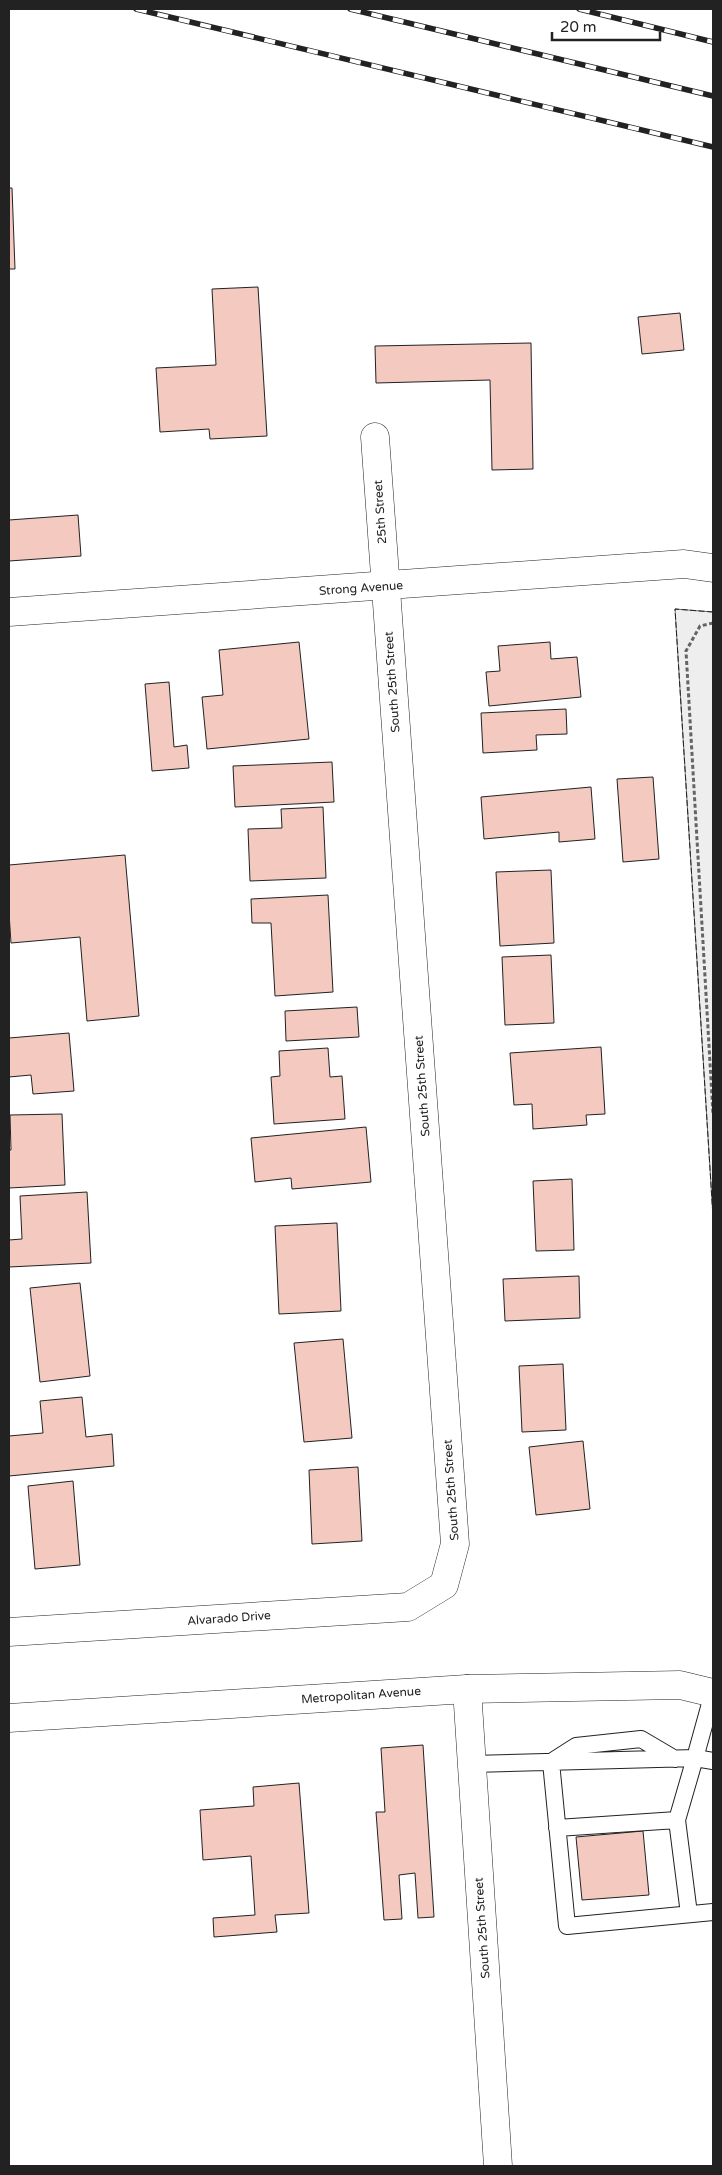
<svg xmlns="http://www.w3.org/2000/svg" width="722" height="2175" font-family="'Varela Round',sans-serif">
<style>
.green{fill:#eee;stroke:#6f6f6f}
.building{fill:#f3c9c0;stroke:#222}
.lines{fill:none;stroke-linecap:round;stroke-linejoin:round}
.lane-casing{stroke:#222;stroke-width:18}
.street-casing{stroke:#222;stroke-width:29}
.secondary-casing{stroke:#222;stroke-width:29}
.path{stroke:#646464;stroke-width:3;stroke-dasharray:4 2.5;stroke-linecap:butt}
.lane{stroke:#fff;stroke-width:16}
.street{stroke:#fff;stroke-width:28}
.secondary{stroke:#fff;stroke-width:28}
.rail-casing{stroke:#222;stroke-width:5.5}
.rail{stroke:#fff;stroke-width:4;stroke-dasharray:11;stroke-linecap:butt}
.fence{stroke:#222;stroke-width:1;stroke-dasharray:6 2.5;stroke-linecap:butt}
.labels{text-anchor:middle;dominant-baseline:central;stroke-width:4;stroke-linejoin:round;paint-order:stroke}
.street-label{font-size:12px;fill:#222;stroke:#fff}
</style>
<rect width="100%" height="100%" fill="#fff"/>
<!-- green -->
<path class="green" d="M675,609L713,612V1217Z"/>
<!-- building -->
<path class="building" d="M9,188H12L15,269H9Z
M258,287L267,436L210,439L209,429L160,432L156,368L216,365L212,289Z
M680,313L684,350L642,354L638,317Z
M531,343L533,469L492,470L490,380L376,383L375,346Z
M78,515L81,556L9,561V520Z
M299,642L309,739L207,749L202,697L223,695L219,650Z
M550,642L551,659L577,657L581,697L489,706L486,672L500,671L498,646Z
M169,682L174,747L187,745L189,768L152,771L145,684Z
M566,709L567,734L536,735L537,750L483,753L481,713Z
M332,762L334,802L235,807L233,766Z
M653,777L659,859L623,862L617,779Z
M591,787L595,839L559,842V832L484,839L481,797Z
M323,807L326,878L250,881L248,829L282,828L281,809Z
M125,855L139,1016L87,1021L80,937L11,943L9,913V865Z
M551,870L554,943L500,946L496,872Z
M328,895L333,992L275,996L271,923H252L251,899Z
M551,955L554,1023L505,1025L502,957Z
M357,1007L359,1037L286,1041L285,1011Z
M69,1033L74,1091L33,1094L31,1075L9,1077V1038Z
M601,1047L605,1114L586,1115L587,1125L533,1129L532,1104L514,1105L510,1053Z
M328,1048L330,1077L342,1076L345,1119L274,1124L271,1077L280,1076L279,1051Z
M62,1114L65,1185L9,1188V1150H11L10,1115Z
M366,1127L371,1182L292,1189L291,1178L255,1182L251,1138Z
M572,1179L574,1250L536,1251L533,1181Z
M87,1192L91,1263L9,1267V1240L22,1239L20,1196Z
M337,1223L341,1311L279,1314L275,1226Z
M579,1276L580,1318L505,1321L503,1279Z
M80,1283L90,1376L40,1382L30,1288Z
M343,1339L352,1438L304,1442L294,1343Z
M563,1364L566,1430L522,1432L519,1366Z
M82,1397L86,1437L112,1434L114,1466L9,1476V1436L43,1433L40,1401Z
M583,1441L590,1509L536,1515L529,1447Z
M358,1467L362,1541L312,1544L309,1470Z
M73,1481L80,1565L35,1569L28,1486Z
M423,1745L434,1917L418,1918L415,1873L399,1875L402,1919L384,1920L376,1812H385L381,1748Z
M299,1783L309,1913L275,1915L277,1932L214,1937L213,1918L255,1915L251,1856L203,1860L200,1810L254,1806L253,1787Z
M643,1831L649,1895L582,1900L576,1837Z"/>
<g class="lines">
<defs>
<path id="lane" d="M675,1759L641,1739L576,1746L551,1762L567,1926L713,1912
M472,1764L695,1758L713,1693
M557,1828L677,1820
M689,1914L677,1820L695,1758L713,1761"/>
<path id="street" d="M9,1632L408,1607L444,1585L455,1544L375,437
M467,1689L498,2166"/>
<path id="secondary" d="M9,612L684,564L713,568
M9,1718L467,1689L680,1685L713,1693"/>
</defs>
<!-- lane casing -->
<use href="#lane" class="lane-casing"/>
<!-- street casing -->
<use href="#street" class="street-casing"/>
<!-- secondary casing -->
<use href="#secondary" class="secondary-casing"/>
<!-- path -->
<path class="path" d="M713,623L700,626L686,651L713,1114"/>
<!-- lane -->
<use href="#lane" class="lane"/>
<!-- street -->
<use href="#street" class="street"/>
<!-- secondary -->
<use href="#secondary" class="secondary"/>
<defs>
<path id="rail" d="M136,9L713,147
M350,9L713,96
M579,9L713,42"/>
</defs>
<!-- rail casing -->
<use href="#rail" class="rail-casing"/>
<!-- rail -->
<use href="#rail" class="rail"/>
<!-- fence -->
<path class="fence" d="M713,612L675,609L713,1217"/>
</g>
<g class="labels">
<!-- street labels -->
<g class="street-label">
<text transform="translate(380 512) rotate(-94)">25th Street</text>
<text transform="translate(361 588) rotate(-4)">Strong Avenue</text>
<text transform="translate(392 682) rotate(-94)">South 25th Street</text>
<text transform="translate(422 1086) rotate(-94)">South 25th Street</text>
<text transform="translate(451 1490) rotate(-94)">South 25th Street</text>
<text transform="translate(229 1618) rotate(-4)">Alvarado Drive</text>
<text transform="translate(361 1695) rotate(-4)">Metropolitan Avenue</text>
<text transform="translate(482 1928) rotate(-94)">South 25th Street</text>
</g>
</g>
<!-- border -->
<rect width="722" height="2175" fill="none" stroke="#222222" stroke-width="20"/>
<!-- scale -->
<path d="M552 32v8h108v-8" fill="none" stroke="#222222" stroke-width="2.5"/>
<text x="560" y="32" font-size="15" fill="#222222" stroke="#ffffff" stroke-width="4" paint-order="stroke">20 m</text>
</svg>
